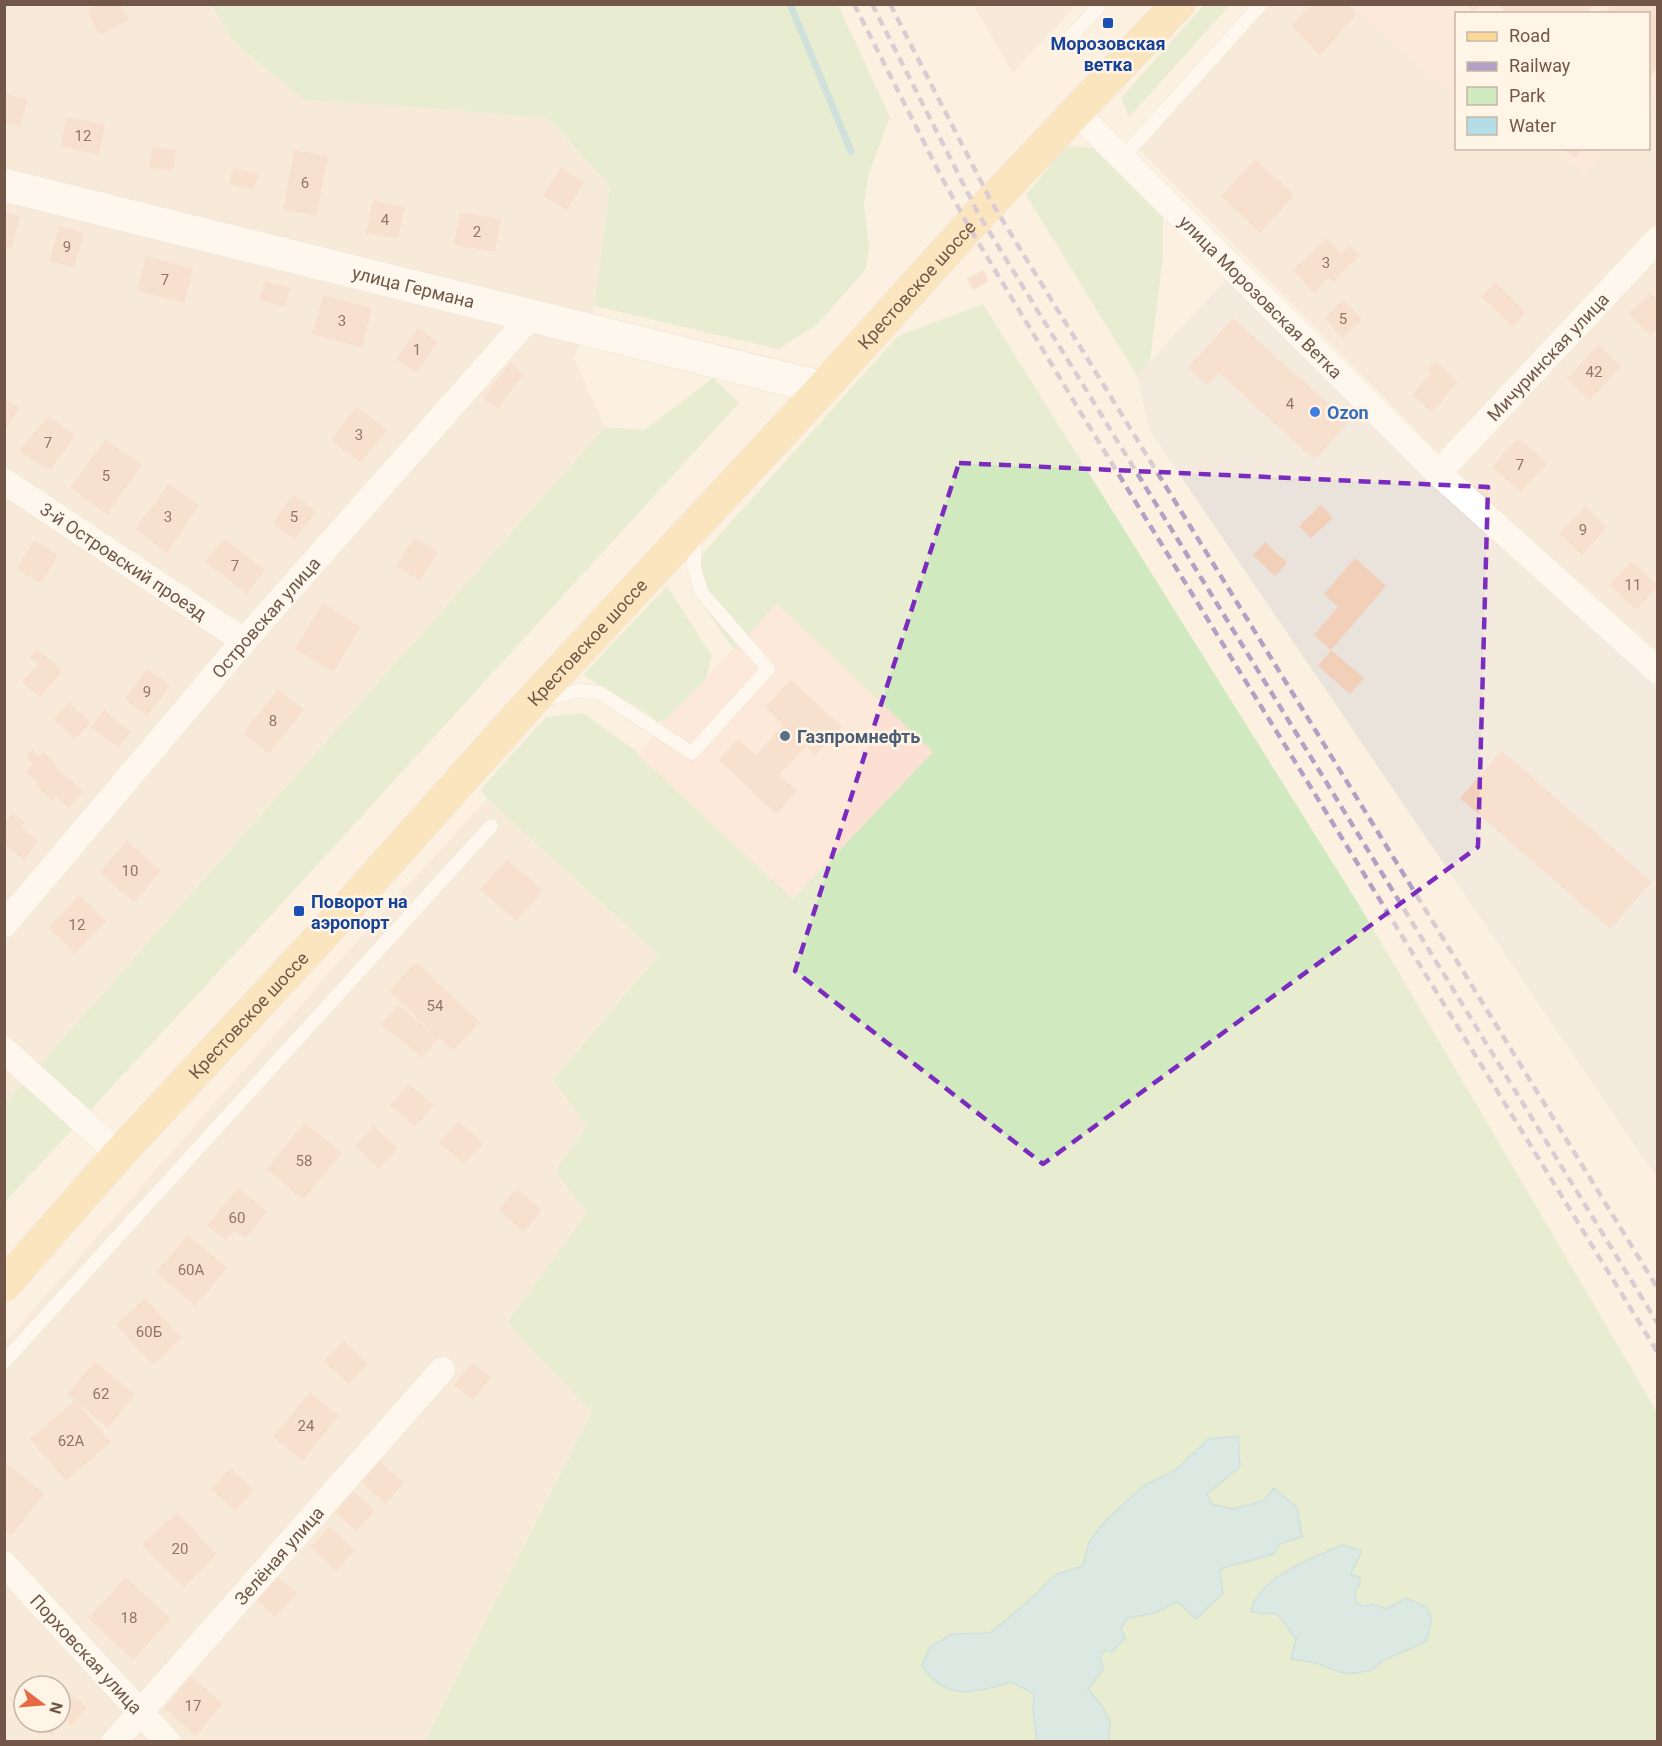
<svg xmlns="http://www.w3.org/2000/svg" width="1662" height="1746" font-family="Roboto,sans-serif">
<style>
.residential{fill:#f3e3ce;fill-rule:evenodd}
.commercial{fill:#fce0d3}
.industrial{fill:#eae3dc}
.green{fill:#d0e9bf;fill-rule:evenodd}
.water{fill:#b5dde5;stroke:#9bcdd6;stroke-width:1.5}
.lines{fill:none;stroke-linecap:round;stroke-linejoin:round}
.stream{stroke:#9bcdd6;stroke-width:7}
.building{fill:#f1cfb8}
.service-casing{stroke:#dfcdbc;stroke-width:15}
.minor-casing{stroke:#dfcdbc;stroke-width:27}
.tertiary-casing{stroke:#dfcdbc;stroke-width:34}
.primary-casing{stroke:#dad3cf;stroke-width:34}
.service{stroke:#fff;stroke-width:14}
.minor{stroke:#fff;stroke-width:26}
.tertiary{stroke:#fff;stroke-width:33}
.primary{stroke:#fbd798;stroke-width:33}
.rail{stroke:#b4a0c4;stroke-width:4.5;stroke-dasharray:9 6;stroke-linecap:butt}
.marked{fill:none;stroke:#7b2cbf;stroke-width:4.5;stroke-dasharray:12 8;stroke-linejoin:round}
.transit-dot{fill:#1a4fb4;stroke:#fff5e6;stroke-width:2}
.shop-dot{fill:#3f7fe0;stroke:#fff5e6;stroke-width:2}
.service-dot{fill:#5c6f8a;stroke:#fff5e6;stroke-width:2}
.labels{text-anchor:middle;dominant-baseline:central;stroke-width:5;stroke-linejoin:round;paint-order:stroke}
.number-label{font-size:15px;fill:#927564}
.transit-label{font-size:18px;font-weight:bold;fill:#164399;stroke:#fff5e6}
.street-label{font-size:18px;fill:#725748;stroke:#fff5e6}
.shop-label{font-size:18px;font-weight:bold;fill:#366cbe;stroke:#fff5e6;text-anchor:start}
.service-label{font-size:18px;font-weight:bold;fill:#4e5e75;stroke:#fff5e6;text-anchor:start}
</style>
<rect width="100%" height="100%" fill="#fcf1e0"/>
<!-- residential -->
<path class="residential" d="M5,5H211L233,41L457,110L548,119L610,187L594,306L574,358L605,427L5,1104Z
M973,5H1076L1013,73Z
M1264,5H1352L1456,99V148L1558,149L1584,173L1607,149L1648,148L1649,104L1657,95V651L1465,480L1137,147Z
M487,799L659,955L553,1078L587,1126L555,1171L587,1213L508,1323L592,1412L424,1741L5,1742V1342L377,918ZM24,1686H60V1722H24Z"/>
<!-- commercial -->
<path class="commercial" d="M1352,5H1657V95L1649,104L1648,14H1456V99Z
M1558,149H1607L1584,173Z
M777,603L933,752L793,899L638,755L665,721Z"/>
<!-- industrial -->
<path class="industrial" d="M1228,277L1657,681V1178L1150,431L1137,376Z"/>
<!-- green -->
<path class="green" d="M211,5H838L890,117L869,173L864,203L869,248L866,269L817,325L778,349L594,306L610,187L549,119L457,110L304,100L233,41Z
M1204,5H1230L1129,117L1121,98Z
M1066,146L1104,149L1163,209V257L1150,362L1137,376L1026,195Z
M983,304L1359,905L1657,1412V1741H1109C1110,1713 1106,1711 1088,1690L1103,1670C1100,1647 1115,1636 1128,1618L1155,1613L1178,1602L1219,1569L1273,1554L1263,1501L1232,1509L1212,1504L1206,1495L1240,1467L1238,1436L1208,1439L1177,1469L1145,1485L1105,1521L1089,1542L1083,1566L1057,1574L1023,1606L990,1633L952,1634L986,1689L1012,1682L1034,1694L1033,1711L1037,1741L424,1742L592,1412L507,1323L587,1213L555,1171L587,1126L553,1079L659,955L487,799L481,789L546,717L583,713L636,751L638,755L793,899L933,752L777,604L734,650L695,594L688,570L898,336ZM1342,1545L1360,1557L1352,1566L1351,1575L1359,1577L1360,1584L1355,1591V1602C1366,1607 1372,1603 1383,1608C1398,1615 1413,1631 1426,1642L1382,1661L1372,1670L1340,1672L1316,1663L1292,1659L1297,1639C1284,1622 1272,1612 1254,1601L1281,1573Z
M713,378L739,403L296,888L5,1202V1104L605,427L644,430Z
M667,586L712,656L706,679L665,721H653L648,714L583,675Z"/>
<!-- water -->
<path class="water" d="M1238,1436L1240,1467L1207,1494L1212,1504L1232,1509L1263,1501L1274,1488L1297,1508L1302,1537L1279,1544L1274,1554L1220,1569L1223,1593L1196,1619L1178,1602L1155,1613L1128,1618L1121,1628L1125,1638L1112,1652L1105,1650L1101,1657L1103,1670L1088,1689L1102,1706L1110,1721L1109,1741H1037L1033,1711L1034,1694L1012,1682C975,1692 948,1703 922,1666L930,1647L952,1634L990,1633L1023,1606L1057,1574L1083,1566L1089,1542L1105,1521L1145,1485L1177,1469L1208,1439Z
M1342,1545L1361,1550C1361,1560 1352,1565 1351,1575L1360,1577V1584L1355,1591V1602L1364,1606L1373,1604L1386,1609L1406,1598L1427,1607L1432,1620L1426,1642L1382,1661L1372,1670L1350,1674L1340,1672L1316,1663L1291,1659L1296,1639L1284,1622L1274,1613L1261,1614L1251,1611C1260,1575 1312,1559 1342,1545Z"/>
<g class="lines">
<!-- stream -->
<path class="stream" d="M790,4L851,151"/>
</g>
<!-- building -->
<path class="building" d="M98,4H121L129,21L99,35L87,10Z
M1312,4H1348L1356,14L1320,56L1291,26Z
M1465,4H1480L1474,12Z
M1497,4H1594L1586,14H1507Z
M1613,4H1658V68L1648,78V14H1604Z
M4,93L28,99L20,127L4,123Z
M67,117L105,125L99,155L60,146Z
M152,147L176,150L173,171L149,168Z
M1563,148H1583L1574,158Z
M294,150L328,156L317,216L283,210Z
M1255,159L1294,195L1260,233L1221,196Z
M561,167L584,182L567,210L543,196Z
M233,168L259,174L254,190L229,184Z
M373,200L405,207L398,239L366,233Z
M4,212L20,216L12,249L4,247Z
M460,212L501,219L495,252L454,245Z
M59,226L84,233L74,268L49,261Z
M1326,238L1341,253L1349,245L1360,256L1333,282L1329,278L1314,293L1293,270Z
M146,256L193,269L185,303L137,291Z
M983,270L989,281L973,290L967,279Z
M265,281L290,288L285,307L259,300Z
M1495,282L1526,312L1512,327L1481,297Z
M1650,293L1658,301V328L1650,336L1628,314Z
M323,295L372,308L362,348L312,334Z
M1343,300L1362,320L1343,338L1325,318Z
M1233,318L1349,422L1315,460L1219,373L1207,385L1188,367Z
M418,328L438,342L416,373L396,359Z
M1599,344L1622,366L1590,400L1566,379Z
M1435,361L1458,381L1432,412L1412,395L1431,373L1427,370Z
M510,363L524,374L498,409L483,398Z
M4,398L19,408L4,432Z
M356,406L387,430L361,463L331,440Z
M48,416L75,435L50,471L19,451Z
M1518,438L1547,463L1521,492L1492,467Z
M105,440L142,465L107,515L70,487Z
M169,484L199,505L167,553L135,529Z
M294,494L316,512L294,540L272,523Z
M1321,505L1333,518L1311,538L1299,526Z
M1585,506L1607,528L1582,555L1559,533Z
M224,538L265,570L247,594L205,562Z
M414,538L438,552L420,581L396,566Z
M34,540L58,555L41,584L17,569Z
M1265,542L1287,563L1275,576L1253,555Z
M1355,558L1386,586L1331,650L1314,635L1338,607L1324,594Z
M1631,561L1658,586L1636,610L1609,584Z
M323,603L361,627L333,672L295,649Z
M37,649L63,671L40,697L22,682L38,664L30,657Z
M1331,650L1364,678L1350,694L1318,666Z
M147,668L170,685L147,716L125,699Z
M791,680L842,727L815,755L806,746L779,775L797,791L776,814L719,760L738,739L756,755L784,725L765,707Z
M278,689L304,710L269,754L243,733Z
M69,702L91,722L75,740L53,719Z
M104,710L131,732L118,748L91,727Z
M32,750L39,756L43,752L56,763L54,765L83,792L69,808L56,797L53,801L36,786L38,783L26,772L33,764L26,757Z
M1502,751L1652,882L1610,929L1460,798Z
M13,813L25,822L21,828L38,841L24,860L4,845V823Z
M127,840L161,871L134,902L99,872Z
M507,859L543,891L516,921L480,889Z
M79,895L106,921L75,954L48,928Z
M416,962L480,1022L453,1051L439,1038L422,1058L381,1024L398,1005L435,1035L389,991Z
M409,1084L434,1106L415,1127L390,1105Z
M458,1121L483,1143L464,1164L439,1142Z
M305,1123L342,1153L303,1200L266,1169Z
M373,1126L398,1148L379,1169L355,1147Z
M237,1188L267,1211L246,1238L234,1230L226,1240L207,1226Z
M517,1188L542,1211L523,1232L498,1209Z
M188,1235L227,1268L195,1306L156,1272Z
M145,1298L182,1338L153,1365L116,1325Z
M343,1341L368,1364L349,1384L324,1362Z
M95,1361L135,1395L108,1428L67,1394Z
M472,1362L491,1377L473,1400L454,1385Z
M310,1392L339,1416L302,1461L273,1436Z
M75,1400L111,1442L66,1481L30,1439Z
M4,1461L45,1494L11,1536L4,1530Z
M380,1461L404,1483L385,1504L360,1481Z
M230,1468L254,1491L235,1511L211,1489Z
M350,1488L375,1511L356,1531L331,1509Z
M177,1512L217,1554L183,1587L142,1544Z
M330,1526L355,1550L336,1571L310,1547Z
M277,1576L297,1593L275,1617L256,1599Z
M126,1577L171,1619L133,1660L88,1618Z
M191,1676L223,1704L195,1736L164,1708Z
M58,1683L87,1708L72,1726L64,1720L52,1735L37,1722H60V1686H55Z"/>
<g class="lines">
<defs>
<path id="service" d="M1067,41L1101,4
M1122,158L1261,4
M544,699L579,691L600,693L692,753L768,669L701,592L694,567V544L697,534
M4,1362L491,826"/>
<g id="minor">
<path id="s1" d="M1077,113L1438,473L1658,671"/>
<path id="s2" d="M1438,473L1658,239"/>
<path id="s3" d="M4,481L244,641"/>
<path id="s4" d="M4,925L244,641L531,316"/>
<path d="M4,1050L119,1154"/>
<path id="s5" d="M4,1564L168,1742"/>
<path id="s6" d="M114,1742L442,1370"/>
</g>
<g id="tertiary">
<path id="s7" d="M4,185L823,388"/>
</g>
<g id="primary">
<path id="s8" d="M4,1285L119,1154L328,929L531,702L823,388L979,215L1178,4"/>
</g>
</defs>
<!-- service casing -->
<use href="#service" class="service-casing"/>
<!-- minor casing -->
<use href="#minor" class="minor-casing"/>
<!-- tertiary casing -->
<use href="#tertiary" class="tertiary-casing"/>
<!-- primary casing -->
<use href="#primary" class="primary-casing"/>
<!-- service -->
<use href="#service" class="service"/>
<!-- minor -->
<use href="#minor" class="minor"/>
<!-- tertiary -->
<use href="#tertiary" class="tertiary"/>
<!-- primary -->
<use href="#primary" class="primary"/>
<!-- rail -->
<path class="rail" d="M854,4L942,178L969,227L1081,413L1658,1353
M872,4L979,215L1658,1324
M890,4L992,203L1658,1289"/>
</g>
<!-- marked area -->
<path d="M0 0H1662V1746H0ZM959,463L1488,487L1478,847L1043,1164L795,971Z" fill="#fcf1e0" fill-opacity=".55" fill-rule="evenodd"/>
<path class="marked" d="M959,463L1488,487L1478,847L1043,1164L795,971Z"/>
<!-- markers -->
<g class="transit-dot">
<rect x="1102" y="17" width="12" height="12" rx="3"/>
<rect x="293" y="905" width="12" height="12" rx="3"/>
</g>
<circle class="shop-dot" cx="1315" cy="412" r="6"/>
<circle class="service-dot" cx="785" cy="736" r="6"/>
<g class="labels">
<!-- number labels -->
<g class="number-label">
<text x="83" y="136">12</text>
<text x="305" y="183">6</text>
<text x="385" y="220">4</text>
<text x="477" y="232">2</text>
<text x="67" y="247">9</text>
<text x="1326" y="263">3</text>
<text x="165" y="280">7</text>
<text x="1343" y="319">5</text>
<text x="342" y="321">3</text>
<text x="417" y="350">1</text>
<text x="1594" y="372">42</text>
<text x="1290" y="404">4</text>
<text x="359" y="435">3</text>
<text x="48" y="443">7</text>
<text x="1520" y="465">7</text>
<text x="106" y="476">5</text>
<text x="168" y="517">3</text>
<text x="294" y="517">5</text>
<text x="1583" y="530">9</text>
<text x="235" y="566">7</text>
<text x="1633" y="585">11</text>
<text x="147" y="692">9</text>
<text x="273" y="721">8</text>
<text x="130" y="871">10</text>
<text x="77" y="925">12</text>
<text x="435" y="1006">54</text>
<text x="304" y="1161">58</text>
<text x="237" y="1218">60</text>
<text x="191" y="1270">60А</text>
<text x="149" y="1332">60Б</text>
<text x="101" y="1394">62</text>
<text x="306" y="1426">24</text>
<text x="71" y="1441">62А</text>
<text x="180" y="1549">20</text>
<text x="129" y="1618">18</text>
<text x="193" y="1706">17</text>
</g>
<!-- transit labels -->
<g class="transit-label">
<text x="1108" y="43">Морозовская<tspan x="1108" dy="21">ветка</tspan></text>
<text x="311" y="901" text-anchor="start">Поворот на<tspan x="311" dy="21">аэропорт</tspan></text>
</g>
<!-- street labels -->
<g class="street-label">
<text stroke="none"><textPath href="#s8" startOffset="1354">Крестовское шоссе</textPath></text>
<text stroke="none"><textPath href="#s7" startOffset="422">улица Германа</textPath></text>
<text stroke="none"><textPath href="#s1" startOffset="260">улица Морозовская Ветка</textPath></text>
<text stroke="none"><textPath href="#s2" startOffset="160">Мичуринская улица</textPath></text>
<text stroke="none"><textPath href="#s3" startOffset="144">3-й Островский проезд</textPath></text>
<text stroke="none"><textPath href="#s4" startOffset="404">Островская улица</textPath></text>
<text stroke="none"><textPath href="#s8" startOffset="868">Крестовское шоссе</textPath></text>
<text stroke="none"><textPath href="#s8" startOffset="364">Крестовское шоссе</textPath></text>
<text stroke="none"><textPath href="#s6" startOffset="249">Зелёная улица</textPath></text>
<text stroke="none"><textPath href="#s5" startOffset="122">Порховская улица</textPath></text>
</g>
<!-- shop labels -->
<g class="shop-label">
<text x="1327" y="412">Ozon</text>
</g>
<!-- service labels -->
<g class="service-label">
<text x="797" y="736">Газпромнефть</text>
</g>
</g>
<!-- border -->
<rect width="1662" height="1746" fill="none" stroke="#725748" stroke-width="12"/>
<!-- legend -->
<rect x="1455" y="12" width="195" height="138" fill="#fff5e6" stroke="#c7b6a7" stroke-width="1.5"/>
<rect x="1467" y="32" width="30" height="9" fill="#fbd798" stroke="#c7b6a7" stroke-width="1.5"/>
<text x="1509" y="42" font-size="18" fill="#725748">Road</text>
<rect x="1467" y="62" width="30" height="9" fill="#b4a0c4" stroke="#c7b6a7" stroke-width="1.5"/>
<text x="1509" y="72" font-size="18" fill="#725748">Railway</text>
<rect x="1467" y="87" width="30" height="18" fill="#d0e9bf" stroke="#c7b6a7" stroke-width="1.5"/>
<text x="1509" y="102" font-size="18" fill="#725748">Park</text>
<rect x="1467" y="117" width="30" height="18" fill="#b5dde5" stroke="#c7b6a7" stroke-width="1.5"/>
<text x="1509" y="132" font-size="18" fill="#725748">Water</text>
<!-- north arrow -->
<g transform="translate(42 1704) rotate(106)"><circle r="28" fill="#fff5e6" stroke="#c7b6a7" stroke-width="1.5"/>
<path d="M0-4.5L10 22L0 15L-10 22Z" fill="#e66a45"/>
<text y="-9" font-size="16" font-weight="bold" text-anchor="middle" fill="#725748">N</text>
</g>
</svg>
